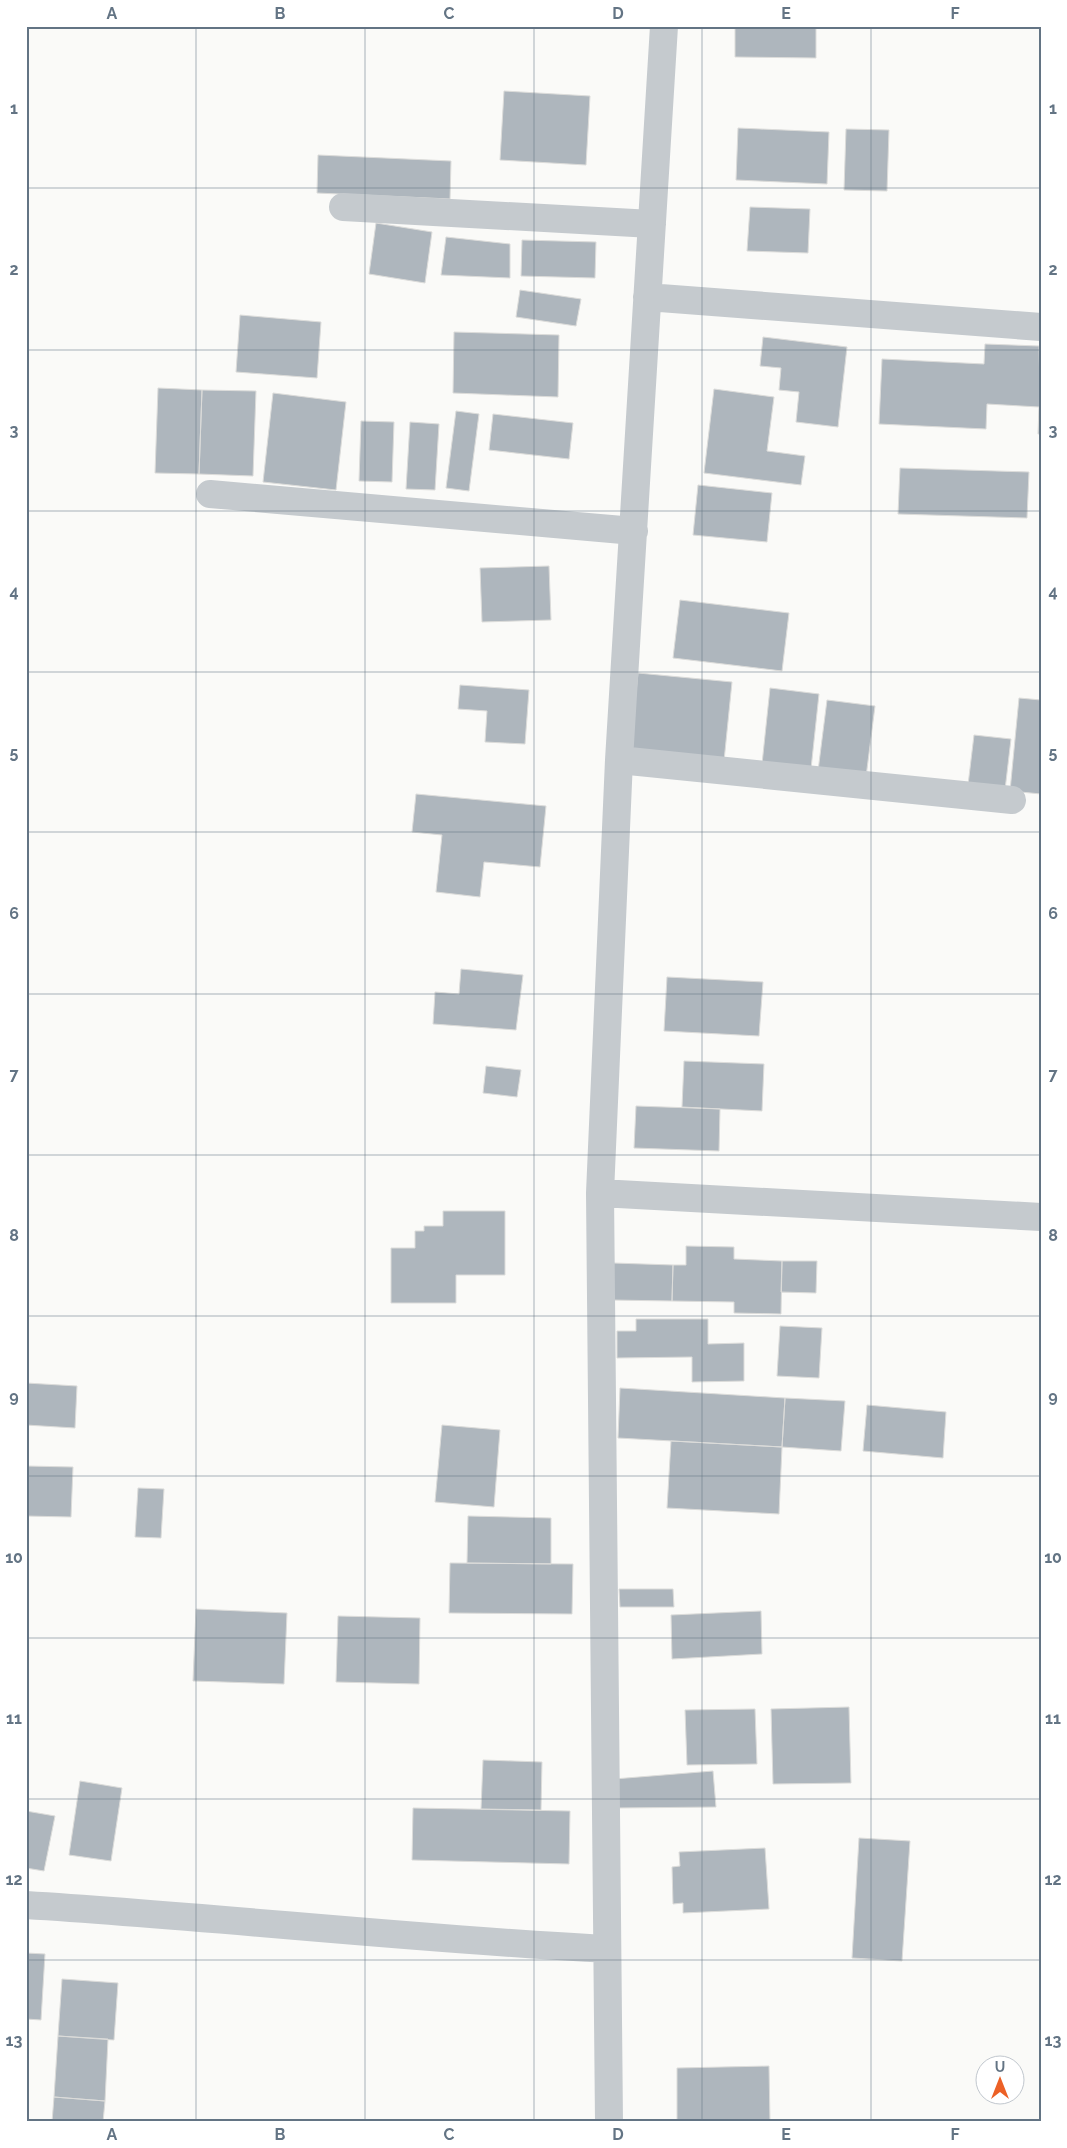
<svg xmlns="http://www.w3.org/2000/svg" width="1067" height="2148" font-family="Raleway,sans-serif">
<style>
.building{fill:#aeb6bd;stroke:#dcdcda}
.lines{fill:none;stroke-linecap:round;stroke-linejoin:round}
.minor{stroke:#c5cace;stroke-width:28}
.grid{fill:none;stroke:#637484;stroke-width:1;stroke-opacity:0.55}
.neatline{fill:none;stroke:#637484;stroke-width:2}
.grid-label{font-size:16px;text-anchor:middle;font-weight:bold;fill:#637484}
</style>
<rect width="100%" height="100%" fill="#fafaf8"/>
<!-- building -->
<path class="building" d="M735,26H816V58L735,57Z
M504,91L590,96L586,165L500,160Z
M738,128L829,132L827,184L736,180Z
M846,129L889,130L887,191L844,190Z
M318,155L451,161L450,199L317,193Z
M750,207L810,209L808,253L747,251Z
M376,223L432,232L425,283L369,274Z
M446,237L510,244V278L441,275Z
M522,240L596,242L595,278L521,276Z
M520,290L581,299L576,326L516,317Z
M240,315L321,322L317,378L236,372Z
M454,332L559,335L558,397L453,393Z
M763,337L847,347L838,427L796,422L799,392L779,390L781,368L760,366Z
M985,344L1039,346L1041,434H1038L1039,407L987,404L986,429L879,424L882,359L984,364Z
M158,388L202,390L199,474L155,473Z
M714,389L774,397L767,451L805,456L801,485L704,473Z
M202,390L256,391L253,476L199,474Z
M273,393L346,402L336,490L263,482Z
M456,411L479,414L469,491L446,488Z
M493,414L573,423L569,459L489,450Z
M361,421L394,422L392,482L359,481Z
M410,422L439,424L435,490L406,489Z
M900,468L1029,472L1027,518L898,514Z
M698,485L772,493L767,542L693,535Z
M549,566L551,620L482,622L480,568Z
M680,600L789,613L782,671L673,658Z
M638,673L732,682L724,761L630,751Z
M460,685L529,690L525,744L485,742L487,711L458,709Z
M770,688L819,694L811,769L762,764Z
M1019,698L1041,700V794L1010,791Z
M827,700L875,706L866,777L818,771Z
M974,735L1011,739L1005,790L968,785Z
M416,794L546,806L540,867L484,862L480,897L436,892L442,835L412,832Z
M461,969L523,975L516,1030L433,1024L435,992L459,994Z
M667,977L763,982L759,1036L664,1031Z
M684,1061L764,1064L762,1111L682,1107Z
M486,1066L521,1070L517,1097L483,1093Z
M636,1106L720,1109L719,1151L634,1148Z
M443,1211H505V1275H456V1303H391V1248H415V1231H424V1226H443Z
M686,1246L734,1247V1259L782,1261L781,1314L734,1313V1302L672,1301L673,1265H686Z
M782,1261H817L816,1293L781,1292Z
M613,1263L673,1265L672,1301L612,1300Z
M636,1319H708V1344L744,1343V1381L692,1382V1357L617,1358V1331H636Z
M780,1326L822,1328L819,1378L777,1376Z
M26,1383L77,1386L75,1428L26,1425Z
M620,1388L785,1398L782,1447L618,1438Z
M785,1398L845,1401L841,1451L782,1447Z
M867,1405L946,1412L943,1458L863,1451Z
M442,1425L500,1430L494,1507L435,1502Z
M671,1441L782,1447L779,1514L667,1508Z
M26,1466L73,1467L71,1517L26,1516Z
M138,1488L164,1489L161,1538L135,1537Z
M468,1516L551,1518V1564L467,1563Z
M450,1563L573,1564L572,1614L449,1613Z
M619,1589H673L674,1607H620Z
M196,1609L287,1613L284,1684L193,1681Z
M761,1611L762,1654L672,1659L671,1615Z
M338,1616L420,1618L419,1684L336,1682Z
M849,1707L851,1783L773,1784L771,1709Z
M755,1709L757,1764L687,1765L685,1710Z
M483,1760L542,1762L541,1810L481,1809Z
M713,1771L716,1807L616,1808L614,1779Z
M80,1781L122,1788L111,1861L69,1855Z
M413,1808L570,1811L569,1864L412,1860Z
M26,1811L55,1816L44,1871L26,1868Z
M859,1838L910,1841L902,1961L852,1958Z
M765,1848L769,1909L683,1913V1903L673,1904L672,1867L680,1866L679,1852Z
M26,1953L45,1954L41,2020L26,2019Z
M62,1979L118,1983L114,2040L58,2036Z
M58,2036L108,2039L105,2101L54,2097Z
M769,2066L770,2122H677V2068Z
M54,2097L105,2101L103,2122H52Z"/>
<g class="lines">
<!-- minor -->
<path class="minor" d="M343,207L652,224
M647,297L1041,327
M210,494L634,531
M619,760L1012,800
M600,1193L1041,1217
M26,1905C220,1917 413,1939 607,1949
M609,2122L600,1193L619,760L664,26"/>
</g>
<!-- grid -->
<path class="grid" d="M196,26V2122M365,26V2122M534,26V2122M702,26V2122M871,26V2122M26,188H1041M26,350H1041M26,511H1041M26,672H1041M26,832H1041M26,994H1041M26,1155H1041M26,1316H1041M26,1476H1041M26,1638H1041M26,1799H1041M26,1960H1041"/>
<!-- border -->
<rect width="1067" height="2148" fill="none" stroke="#ffffff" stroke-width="55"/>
<!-- north arrow -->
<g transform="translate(1000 2080)"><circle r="24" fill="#ffffff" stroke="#c1c7ce"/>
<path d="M0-4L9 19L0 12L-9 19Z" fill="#ec6026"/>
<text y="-8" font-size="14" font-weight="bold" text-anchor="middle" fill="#637484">U</text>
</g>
<rect x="28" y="28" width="1012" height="2092" class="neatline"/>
<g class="grid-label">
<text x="112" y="19">A</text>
<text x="280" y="19">B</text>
<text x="449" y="19">C</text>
<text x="618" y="19">D</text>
<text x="786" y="19">E</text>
<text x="955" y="19">F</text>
<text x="14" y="114">1</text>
<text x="1053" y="114">1</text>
<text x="14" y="275">2</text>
<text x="1053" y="275">2</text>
<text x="14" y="436">3</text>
<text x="1053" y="436">3</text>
<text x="14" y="597">4</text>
<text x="1053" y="597">4</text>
<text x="14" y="758">5</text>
<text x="1053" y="758">5</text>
<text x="14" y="919">6</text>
<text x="1053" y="919">6</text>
<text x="14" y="1080">7</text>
<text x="1053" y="1080">7</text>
<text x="14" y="1241">8</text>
<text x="1053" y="1241">8</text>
<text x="14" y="1402">9</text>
<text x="1053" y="1402">9</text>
<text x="14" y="1563">10</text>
<text x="1053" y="1563">10</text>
<text x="14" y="1724">11</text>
<text x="1053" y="1724">11</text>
<text x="14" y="1885">12</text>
<text x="1053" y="1885">12</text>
<text x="14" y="2046">13</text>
<text x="1053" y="2046">13</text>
<text x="112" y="2140">A</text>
<text x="280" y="2140">B</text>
<text x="449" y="2140">C</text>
<text x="618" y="2140">D</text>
<text x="786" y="2140">E</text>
<text x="955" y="2140">F</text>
</g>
</svg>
